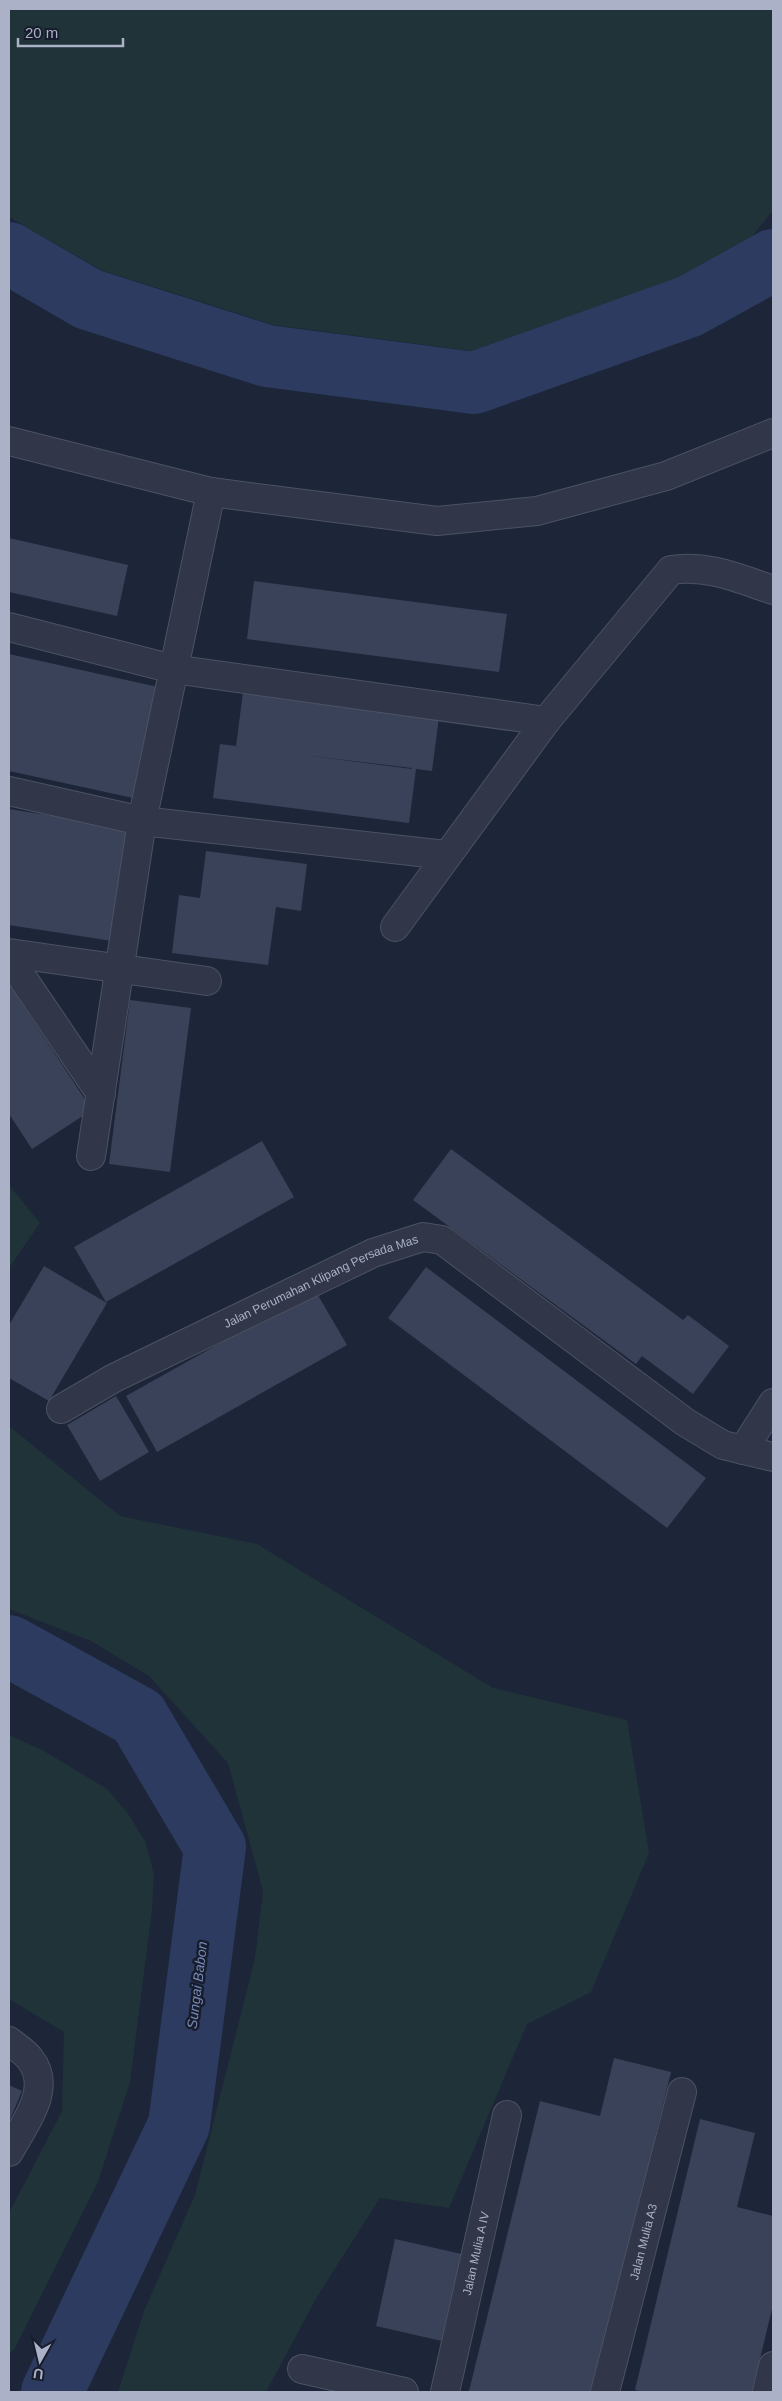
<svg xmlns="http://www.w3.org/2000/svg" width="782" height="2401" font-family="Helvetica,sans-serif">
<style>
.green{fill:#1f3339}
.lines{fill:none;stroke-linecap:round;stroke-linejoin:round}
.river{stroke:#2c3b5f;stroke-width:62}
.building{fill:#394259;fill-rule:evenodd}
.street-casing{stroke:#4b5264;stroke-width:30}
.street{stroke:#313749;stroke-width:28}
.labels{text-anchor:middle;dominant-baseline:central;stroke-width:5;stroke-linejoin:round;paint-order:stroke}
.street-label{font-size:12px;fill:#abb1c6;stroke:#171d2d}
.water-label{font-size:14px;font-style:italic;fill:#778ab6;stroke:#171d2d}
</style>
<rect width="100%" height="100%" fill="#1d2538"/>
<!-- green -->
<path class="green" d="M9,9H773V210L752,237L677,278L471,351L274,325L101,270L9,217Z
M9,1185L40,1223L9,1268Z
M9,1426L120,1516L257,1544L493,1688L627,1720L649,1853L591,1992L527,2024L449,2208L380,2198L317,2297L266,2392H118L144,2311L195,2195L255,1958L263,1891L228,1763L149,1676L91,1641L9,1609Z
M9,1735L44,1751L107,1789L129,1815L146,1843L154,1875L152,1910L130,2082L98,2182L15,2348L9,2355V2213L62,2111L64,2032L9,1999Z"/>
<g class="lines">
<!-- river -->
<path class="river" d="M9,253L88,299L267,356L474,383L690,306L773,260
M9,1646L138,1717L215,1847L179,2125L52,2392"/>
</g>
<!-- building -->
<path class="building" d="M9,538L128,565L117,616L9,592Z
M254,581L507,614L499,672L247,639Z
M9,654L158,687L133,798L9,771Z
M243,692L439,717L432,771L416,769L409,823L213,798L220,744L280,752L236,746ZM304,755L412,768V769Z
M9,809L130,828L112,941L9,925Z
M206,851L307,864L301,911L276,907L268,965L172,953L179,895L200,898Z
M9,984L92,1110L32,1149L9,1114Z
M130,1000L191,1008L170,1172L109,1164Z
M262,1141L294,1197L106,1302L74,1247Z
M451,1149L683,1320L688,1315L729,1346L693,1394L642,1356L636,1364L413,1200Z
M44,1266L107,1303L49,1401L9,1378V1325Z
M426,1267L706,1478L667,1528L388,1318Z
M315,1290L347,1345L157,1452L126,1396Z
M116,1396L149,1452L100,1481L67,1425Z
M614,2058L671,2072L593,2392L469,2391L540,2101L600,2116Z
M9,2085L22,2091L9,2122Z
M700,2119L755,2133L737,2207L773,2216V2305L752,2392H644L635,2390Z
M395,2239L466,2255L446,2342L376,2326Z"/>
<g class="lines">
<defs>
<g id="street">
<path d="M9,441L211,492L437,521L537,511L666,476L773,433"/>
<path d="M9,627L173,669L546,721"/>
<path d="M9,791L142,821L446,855"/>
<path d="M395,927L546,721L671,570C707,564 740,579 773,590"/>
<path d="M9,953L207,981"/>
<path d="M9,958L101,1094"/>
<path d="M91,1156L142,821L211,492"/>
<path id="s1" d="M61,1409L114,1378L373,1253L423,1237L442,1240L685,1422L723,1445L773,1457"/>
<path d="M743,1450L773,1403"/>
<path d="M9,2041C15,2046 25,2052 30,2059C54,2089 23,2125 9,2152"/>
<path d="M302,2369L404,2392"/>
<path id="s2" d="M445,2392L507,2115"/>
<path id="s3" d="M605,2392L682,2092"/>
<path d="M767,2392L773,2366"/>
</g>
</defs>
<!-- street casing -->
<use href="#street" class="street-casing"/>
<!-- street -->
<use href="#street" class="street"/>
</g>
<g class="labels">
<!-- street labels -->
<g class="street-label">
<text stroke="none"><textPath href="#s1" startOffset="290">Jalan Perumahan Klipang Persada Mas</textPath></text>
<text stroke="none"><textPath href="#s3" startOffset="155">Jalan Mulia A3</textPath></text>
<text stroke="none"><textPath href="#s2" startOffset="142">Jalan Mulia A IV</textPath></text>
</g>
<!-- water labels -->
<g class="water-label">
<text transform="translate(197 1985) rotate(-83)">Sungai Babon</text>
</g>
</g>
<!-- border -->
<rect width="782" height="2401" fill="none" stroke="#abb1c6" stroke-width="20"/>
<!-- north arrow -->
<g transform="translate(40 2361) rotate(188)" stroke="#171d2d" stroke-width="4" paint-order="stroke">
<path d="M0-4L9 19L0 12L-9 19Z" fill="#abb1c6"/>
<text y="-8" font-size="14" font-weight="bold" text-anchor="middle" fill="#abb1c6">U</text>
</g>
<!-- scale -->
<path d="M18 38v8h105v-8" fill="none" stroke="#abb1c6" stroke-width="2.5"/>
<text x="25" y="38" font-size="15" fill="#abb1c6" stroke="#171d2d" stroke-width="4" paint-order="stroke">20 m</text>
</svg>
